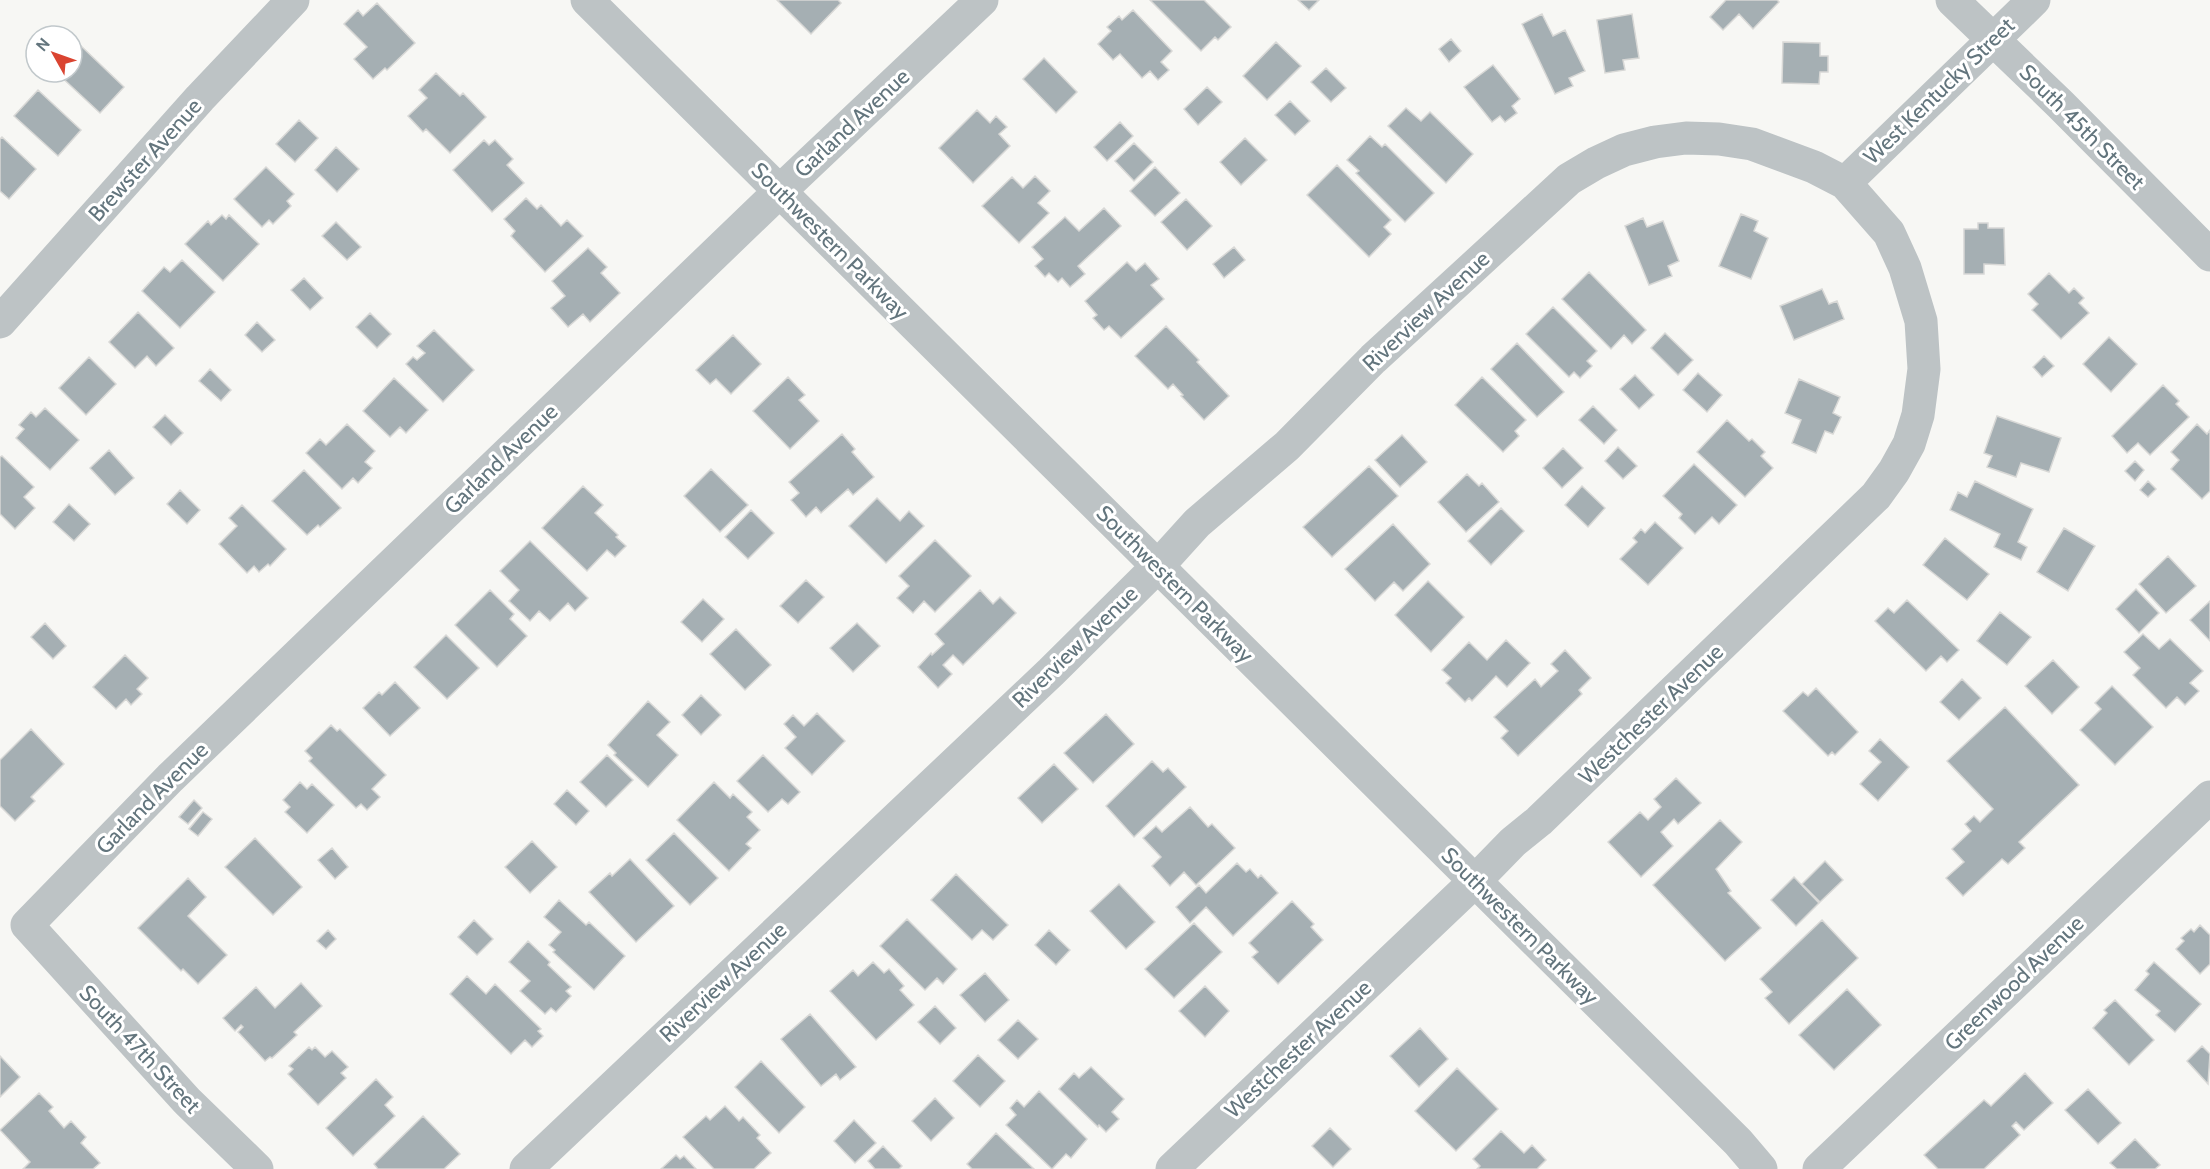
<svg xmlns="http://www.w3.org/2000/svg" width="2210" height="1169" font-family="Cabin,sans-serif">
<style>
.building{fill:#a5afb3;stroke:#d8d8d6;stroke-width:1.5}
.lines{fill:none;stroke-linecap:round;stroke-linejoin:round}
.minor{stroke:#bdc3c5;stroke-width:33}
.labels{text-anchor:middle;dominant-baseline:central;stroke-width:6;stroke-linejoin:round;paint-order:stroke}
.street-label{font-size:22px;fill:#63757d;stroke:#fff}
</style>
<rect width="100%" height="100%" fill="#f7f7f4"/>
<!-- building -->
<path class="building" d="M777,0H838L841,3L811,34Z
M1150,0H1204L1231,27L1218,40L1215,37L1201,51Z
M1298,0H1319L1309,10Z
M1726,0H1777L1779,2L1753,29L1739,14L1723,30L1710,17Z
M377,3L415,43L387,70L385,68L373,79L354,59L367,47L344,24L358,10L363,16Z
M1133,10L1172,51L1161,62L1169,70L1158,80L1150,71L1142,78L1120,54L1113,60L1098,44L1111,31L1107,27L1119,16L1122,20Z
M1542,14L1553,36L1565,30L1585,71L1569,78L1573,86L1555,94L1522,24Z
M1632,14L1639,58L1623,60L1625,70L1605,73L1597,20Z
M1451,39L1461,51L1449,62L1439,49Z
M1276,42L1301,66L1267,100L1243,76Z
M1783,42L1820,43V56H1828V72H1820L1819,84L1782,83Z
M80,45L124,87L100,113L56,72H72V53Z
M1044,58L1077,92L1056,113L1023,79Z
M1493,65L1520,99L1512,106L1517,113L1505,122L1500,116L1492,122L1464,87Z
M1326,68L1346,88L1331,102L1311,82Z
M436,73L460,96L463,93L486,117L450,153L426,129L423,132L408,116L427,98L419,90Z
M1207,87L1222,102L1198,125L1184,109Z
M38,90L81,130L58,156L14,116Z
M1290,101L1310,121L1295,135L1275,115Z
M1406,108L1421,121L1430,112L1473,154L1446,183L1388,126Z
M977,110L990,123L996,116L1007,127L999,134L1010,146L973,183L939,148Z
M299,120L318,138L295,162L276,144Z
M1120,122L1133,136L1107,161L1094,147Z
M1370,136L1382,147L1385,144L1434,193L1405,222L1356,173L1359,171L1347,160Z
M2,137L36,169L9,199L0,191V139Z
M1245,138L1267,160L1241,185L1220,162Z
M484,140L489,145L495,140L513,159L507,165L524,183L492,212L453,170Z
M1134,143L1153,162L1134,181L1115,161Z
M336,147L359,169L337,192L315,170Z
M1337,165L1391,220L1384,227L1391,234L1369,257L1307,195Z
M266,167L294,194L287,201L291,206L273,224L269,220L262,227L234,199Z
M1155,167L1180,193L1155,216L1130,191Z
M1035,176L1050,191L1038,203L1049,213L1019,243L982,206L1012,177L1023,188Z
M526,198L537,209L541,205L561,226L567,220L583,236L545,272L511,236L515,231L504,219Z
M1186,199L1212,226L1187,250L1161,222Z
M1104,208L1121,226L1078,266L1085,274L1070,287L1062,278L1058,282L1049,273L1045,277L1035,266L1043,259L1032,247L1065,217L1079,231Z
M1741,214L1758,221L1754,231L1768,238L1751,279L1719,266Z
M222,215L226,219L229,215L259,244L223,281L185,244L208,221L211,225Z
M1643,218L1647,227L1663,221L1679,261L1668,266L1672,276L1649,285L1625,226Z
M336,222L361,247L347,260L322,236Z
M1978,223H1988V228H2004L2005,265L1984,264V274H1964V229H1978Z
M1234,247L1245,260L1224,278L1213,264Z
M588,248L607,267L601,273L620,293L590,322L583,314L568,327L551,308L565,296L552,281Z
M182,260L215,292L180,328L142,291L164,267L170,272Z
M1127,262L1136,271L1145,263L1159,279L1151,285L1164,299L1121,338L1109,326L1104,330L1093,318L1097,315L1085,301Z
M1589,272L1646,330L1632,344L1624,335L1611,349L1562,299Z
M2049,273L2069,293L2074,288L2084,298L2079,303L2089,313L2061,339L2032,310L2038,304L2028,294Z
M304,278L323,298L310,310L291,290Z
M1822,289L1829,304L1837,301L1844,319L1794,340L1780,306Z
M1553,307L1597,351L1587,361L1592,366L1580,378L1574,372L1569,377L1526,334Z
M138,312L174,348L156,366L147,356L135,368L109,342Z
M370,313L391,334L377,348L356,327Z
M257,322L275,340L262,352L245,335Z
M1166,326L1199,360L1197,362L1229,396L1204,420L1181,396L1183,395L1173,384L1168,389L1135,356Z
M434,330L474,370L443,402L406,364L413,357L417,360L425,353L417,346Z
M1665,333L1693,360L1678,375L1651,348Z
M733,335L761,364L731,394L716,379L710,384L696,370Z
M2109,337L2137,364L2111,392L2083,364Z
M1517,343L1564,392L1537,417L1491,369Z
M2044,356L2054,366L2042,377L2033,367Z
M89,357L116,384L86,415L59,388Z
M210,369L231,390L221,401L199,381Z
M1698,373L1722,395L1707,412L1683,390Z
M1635,375L1654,395L1639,409L1620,389Z
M788,377L805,395L799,400L819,421L790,449L753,411Z
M1482,377L1526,420L1515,431L1519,436L1503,452L1455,405Z
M394,378L428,410L406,433L400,427L390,437L363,411Z
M1799,379L1840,397L1833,413L1841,417L1833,434L1825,431L1816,453L1792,443L1801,420L1785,413Z
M2163,385L2179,401L2176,404L2189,417L2150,455L2138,443L2127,453L2112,436Z
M1593,406L1617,430L1604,444L1579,420Z
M45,408L79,440L50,470L16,438L24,429L19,425L31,412L36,417Z
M165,415L183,433L171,445L153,427Z
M1997,416L2061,438L2049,472L2021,463L2016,477L1987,467L1992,456L1984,453Z
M1727,420L1749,441L1752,439L1765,452L1761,456L1773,468L1745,497L1697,452Z
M347,424L375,451L365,462L372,468L358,483L353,478L342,489L306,453L320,439L326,445Z
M2197,424L2207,434L2210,430V491L2202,499L2171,469L2179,460L2171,452Z
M842,434L855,449L852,452L874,477L853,495L848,489L821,513L816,507L806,517L791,500L799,493L789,482Z
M1402,435L1427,462L1400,487L1375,460Z
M1618,447L1637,466L1623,479L1605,461Z
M1563,448L1583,468L1562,488L1543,468Z
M109,450L134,478L115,495L90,468Z
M2,456L34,487L24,497L35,508L15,529L0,514V457Z
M2135,461L2144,470L2135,481L2125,471Z
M1694,464L1737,505L1719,524L1712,517L1695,534L1679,518L1682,514L1663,496Z
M1369,466L1398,496L1332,557L1303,527Z
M711,469L748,505L720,532L684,496Z
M304,470L341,508L320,527L318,525L307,535L272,501Z
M1467,474L1479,486L1482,483L1499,502L1466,532L1438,502Z
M1975,481L2033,509L2018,542L2027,547L2021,560L1994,547L2000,534L1950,510L1958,492L1967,497Z
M2148,481L2156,489L2148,497L2140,490Z
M583,486L603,505L595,513L618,535L616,537L626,546L615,557L607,550L587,571L542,528Z
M1582,486L1605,508L1588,527L1565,505Z
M180,490L200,510L187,524L167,504Z
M877,498L900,521L909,511L924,526L886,563L849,526Z
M69,504L90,524L74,541L53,522Z
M242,505L286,549L270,566L268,564L259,572L254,566L247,573L219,544L237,526L229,518Z
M1501,508L1524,531L1491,565L1468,541Z
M751,510L774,533L748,559L725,537Z
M1655,522L1683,548L1648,585L1620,559L1637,542L1633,538L1641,529L1645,533Z
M1393,524L1430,564L1403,591L1394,582L1375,601L1345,569Z
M2064,528L2095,546L2068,591L2037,572Z
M1945,538L1989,574L1967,600L1923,565Z
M935,540L971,576L935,612L924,601L913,613L897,598L909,586L899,576Z
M530,541L588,598L575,611L568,603L550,621L539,611L530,621L509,601L519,590L500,571Z
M2168,556L2196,586L2166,613L2139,584Z
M806,580L824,597L798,623L780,606Z
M1428,581L1464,617L1431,652L1395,615Z
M2136,589L2159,613L2139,633L2116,609Z
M490,590L514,614L510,619L527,636L497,667L455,625Z
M980,590L993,604L1000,597L1016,613L963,665L953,655L943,665L952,674L938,688L918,667L931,653L932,655L944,644L935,634Z
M703,599L724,619L702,642L681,622Z
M1907,600L1959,650L1947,662L1941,656L1926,671L1875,621L1888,608L1894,613Z
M2210,601V641L2190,620Z
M2000,612L2031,637L2007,665L1977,641Z
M45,623L66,646L53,659L31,637Z
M857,623L880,646L853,672L830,648Z
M736,629L771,665L745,690L710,654Z
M2143,634L2159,649L2170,639L2203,671L2190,683L2199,691L2185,705L2177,697L2166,708L2133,675L2140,668L2124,652Z
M446,635L479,668L447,699L414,667Z
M1506,640L1530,663L1507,687L1496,676L1472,701L1469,698L1465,702L1446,683L1451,678L1442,670L1469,642L1487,660Z
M1565,650L1591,678L1579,690L1582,694L1518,756L1501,738L1508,731L1494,717L1535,679L1541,687L1558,671L1551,664Z
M125,655L148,678L137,689L142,694L131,705L126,699L116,709L93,687Z
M2053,660L2079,687L2052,714L2025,686Z
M1962,679L1981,698L1959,720L1940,702Z
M395,682L420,708L390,736L363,708L379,692L382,695Z
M2112,686L2153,727L2115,765L2080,730L2101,709L2095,703Z
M1816,688L1858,732L1835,755L1832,752L1828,756L1783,711L1803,692L1808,696Z
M701,695L721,715L701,735L682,715Z
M648,701L670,722L657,735L678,755L648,787L614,755L616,753L608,745Z
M2005,707L2079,785L2019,842L2025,848L2008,864L2002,859L1963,896L1946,878L1964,862L1952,849L1971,831L1965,824L1974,816L1980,822L1993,809L1947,761Z
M817,713L845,741L812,775L785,748L796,737L784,724L793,715L804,726Z
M1106,714L1134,744L1093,783L1064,753Z
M331,725L337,731L340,729L386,775L372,789L380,797L367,810L361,804L356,808L309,761L312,758L305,751Z
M31,729L64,764L31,797L35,801L15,821L0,806V760Z
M1880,739L1909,767L1878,801L1860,784L1881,762L1869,751Z
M607,755L633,780L606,807L580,782Z
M763,755L800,792L788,804L782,799L768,812L737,781Z
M1152,761L1163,772L1168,768L1186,787L1134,837L1106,806Z
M1054,764L1078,789L1042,823L1018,798Z
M1676,778L1701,803L1678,824L1674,819L1661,832L1673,846L1641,877L1608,842L1640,812L1648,820L1661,807L1654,799Z
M300,782L307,789L312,784L334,805L307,833L285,812L290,807L283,800Z
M714,782L730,798L733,794L752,812L747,817L760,830L746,844L751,848L729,871L677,820Z
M567,790L589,811L576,825L554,804Z
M194,800L202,808L188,824L179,817Z
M1190,807L1208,827L1212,824L1235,848L1196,885L1184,872L1170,886L1152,866L1161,857L1143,838L1156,826L1162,832Z
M203,812L212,819L198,836L189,829Z
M1720,820L1742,842L1716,869L1731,891L1728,893L1761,928L1725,961L1653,885Z
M674,833L718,878L690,905L646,860Z
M255,838L302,887L273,915L225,867Z
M532,841L557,867L530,893L505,867Z
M332,848L348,867L335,879L318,860Z
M630,859L674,906L636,942L589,892L610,873L612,876Z
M1825,861L1843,880L1820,902L1802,884Z
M1237,863L1246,872L1250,869L1258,878L1261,875L1278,893L1233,936L1206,907L1190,923L1176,907L1199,885L1206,893Z
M956,874L1008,925L993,940L982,930L972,940L931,900Z
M1794,877L1819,903L1796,926L1771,900Z
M188,878L206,897L188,916L227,955L198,984L183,969L181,971L138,928Z
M1119,884L1155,922L1126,949L1090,911Z
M559,900L586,925L589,922L625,956L594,990L553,952L555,950L549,945L561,932L544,917Z
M1292,901L1314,924L1311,927L1323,940L1278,984L1252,957L1258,952L1249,943Z
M907,919L957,969L943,984L937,978L925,990L880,946Z
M474,920L493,939L477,955L458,937Z
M1822,920L1858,958L1789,1024L1765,998L1772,992L1760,979Z
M1194,923L1222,952L1174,998L1145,969Z
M2200,925L2210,935V964L2200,974L2176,949L2184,941L2181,938L2191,929L2194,932Z
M328,930L336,939L326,949L317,941Z
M1049,930L1070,950L1056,965L1035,945Z
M528,941L550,962L548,965L571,987L566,991L571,996L556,1012L551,1008L545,1014L520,991L530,981L509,962Z
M873,962L884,973L889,969L904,986L900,990L914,1005L876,1040L830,991L853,970L858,976Z
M2154,962L2201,1004L2175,1032L2156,1015L2160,1011L2135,990L2149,974L2146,971Z
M985,973L1009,1000L985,1022L960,995Z
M467,976L486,994L495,984L541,1029L538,1031L543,1036L532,1047L525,1040L511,1054L450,994Z
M301,983L322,1006L294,1032L297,1035L272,1058L270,1057L265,1061L238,1032L243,1027L241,1025L235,1031L223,1018L256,987L275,1008Z
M1205,986L1229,1011L1205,1037L1179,1011Z
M1847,989L1881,1025L1834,1070L1799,1035Z
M2115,1000L2154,1040L2129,1065L2093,1028L2107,1013L2104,1010Z
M935,1006L956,1028L940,1044L918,1022Z
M810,1014L856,1067L840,1080L836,1074L821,1086L781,1039Z
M1018,1020L1038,1039L1018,1059L998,1040Z
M1420,1028L1448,1059L1419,1087L1390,1056Z
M2202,1046L2210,1054L2208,1084L2187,1061Z
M309,1047L312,1050L315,1047L325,1057L332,1051L348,1067L341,1073L346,1078L318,1105L288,1074L293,1069L289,1066Z
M978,1055L1005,1081L980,1107L953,1081Z
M0,1056L20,1077L0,1097Z
M761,1061L805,1107L779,1133L735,1087Z
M1091,1067L1124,1099L1112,1112L1119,1119L1106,1132L1099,1125L1098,1127L1059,1089L1074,1073L1079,1078Z
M1457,1068L1498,1109L1456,1151L1415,1111Z
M2025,1073L2053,1103L2024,1130L2016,1122L2012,1126L2020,1135L1984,1169H1938L1924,1155L1984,1100L1991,1106Z
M376,1079L393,1097L385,1105L395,1116L353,1156L326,1128Z
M2088,1089L2121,1123L2098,1144L2065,1110Z
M1039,1091L1087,1139L1071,1158L1066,1154L1052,1169L1006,1125L1016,1115L1010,1108L1017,1100L1024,1107Z
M39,1093L53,1107L49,1111L64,1128L71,1121L86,1137L81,1143L100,1163L93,1169H23L30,1162L0,1130Z
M935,1098L954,1118L931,1141L912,1121Z
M725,1106L739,1121L743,1117L760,1135L757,1138L771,1153L754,1169H714L683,1137L706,1116L710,1120Z
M423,1116L460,1154L444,1169H378L374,1164Z
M854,1120L876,1143L855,1163L834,1141Z
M1330,1128L1351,1149L1333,1167L1312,1146Z
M1501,1131L1524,1153L1532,1145L1546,1160L1537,1169H1477L1480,1166L1473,1159Z
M996,1133L1034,1169H972L967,1164Z
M2135,1139L2160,1165L2155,1169H2117L2110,1163Z
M883,1146L902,1166L899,1169H875L868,1161Z
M676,1155L680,1159L684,1156L696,1169H661Z"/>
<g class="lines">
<!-- minor -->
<path class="minor" d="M587,0L1738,1142L1761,1169
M1952,0L2060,104L2210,255
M1845,183L2034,0
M0,322L200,98L293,0
M257,1169L187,1101L27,925L170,778L780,191L982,0
M526,1169L1051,672L1158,566L1197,523L1287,446L1373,359L1569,179L1596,163L1624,150L1655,142L1686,138L1719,139L1752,144L1814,167L1845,183L1889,233L1905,268L1921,321L1924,369L1918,415L1909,444L1894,471L1876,496L1539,821L1513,842L1474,882L1172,1169
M1819,1169L2210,797"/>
</g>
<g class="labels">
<!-- street labels -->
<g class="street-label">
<text transform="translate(1939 91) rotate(-44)">West Kentucky Street</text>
<text transform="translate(852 123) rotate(-43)">Garland Avenue</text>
<text transform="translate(2082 127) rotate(45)">South 45th Street</text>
<text transform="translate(145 160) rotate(-48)">Brewster Avenue</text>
<text transform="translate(830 241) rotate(45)">Southwestern Parkway</text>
<text transform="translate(1426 311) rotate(-43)">Riverview Avenue</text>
<text transform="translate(501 459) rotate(-44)">Garland Avenue</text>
<text transform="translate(1175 584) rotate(45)">Southwestern Parkway</text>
<text transform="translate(1075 647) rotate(-44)">Riverview Avenue</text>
<text transform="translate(1651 714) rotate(-44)">Westchester Avenue</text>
<text transform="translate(152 798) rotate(-45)">Garland Avenue</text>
<text transform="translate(1520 926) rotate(45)">Southwestern Parkway</text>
<text transform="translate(723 982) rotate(-43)">Riverview Avenue</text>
<text transform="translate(2014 983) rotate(-44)">Greenwood Avenue</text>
<text transform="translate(140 1049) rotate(47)">South 47th Street</text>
<text transform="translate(1298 1049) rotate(-43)">Westchester Avenue</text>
</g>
</g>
<!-- north arrow -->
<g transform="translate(54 54) rotate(310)"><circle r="28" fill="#ffffff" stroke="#c1c8cb" stroke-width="1.5"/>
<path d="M0-4.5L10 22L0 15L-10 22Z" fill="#da4431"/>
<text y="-9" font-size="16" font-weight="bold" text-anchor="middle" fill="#63757d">N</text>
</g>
</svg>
